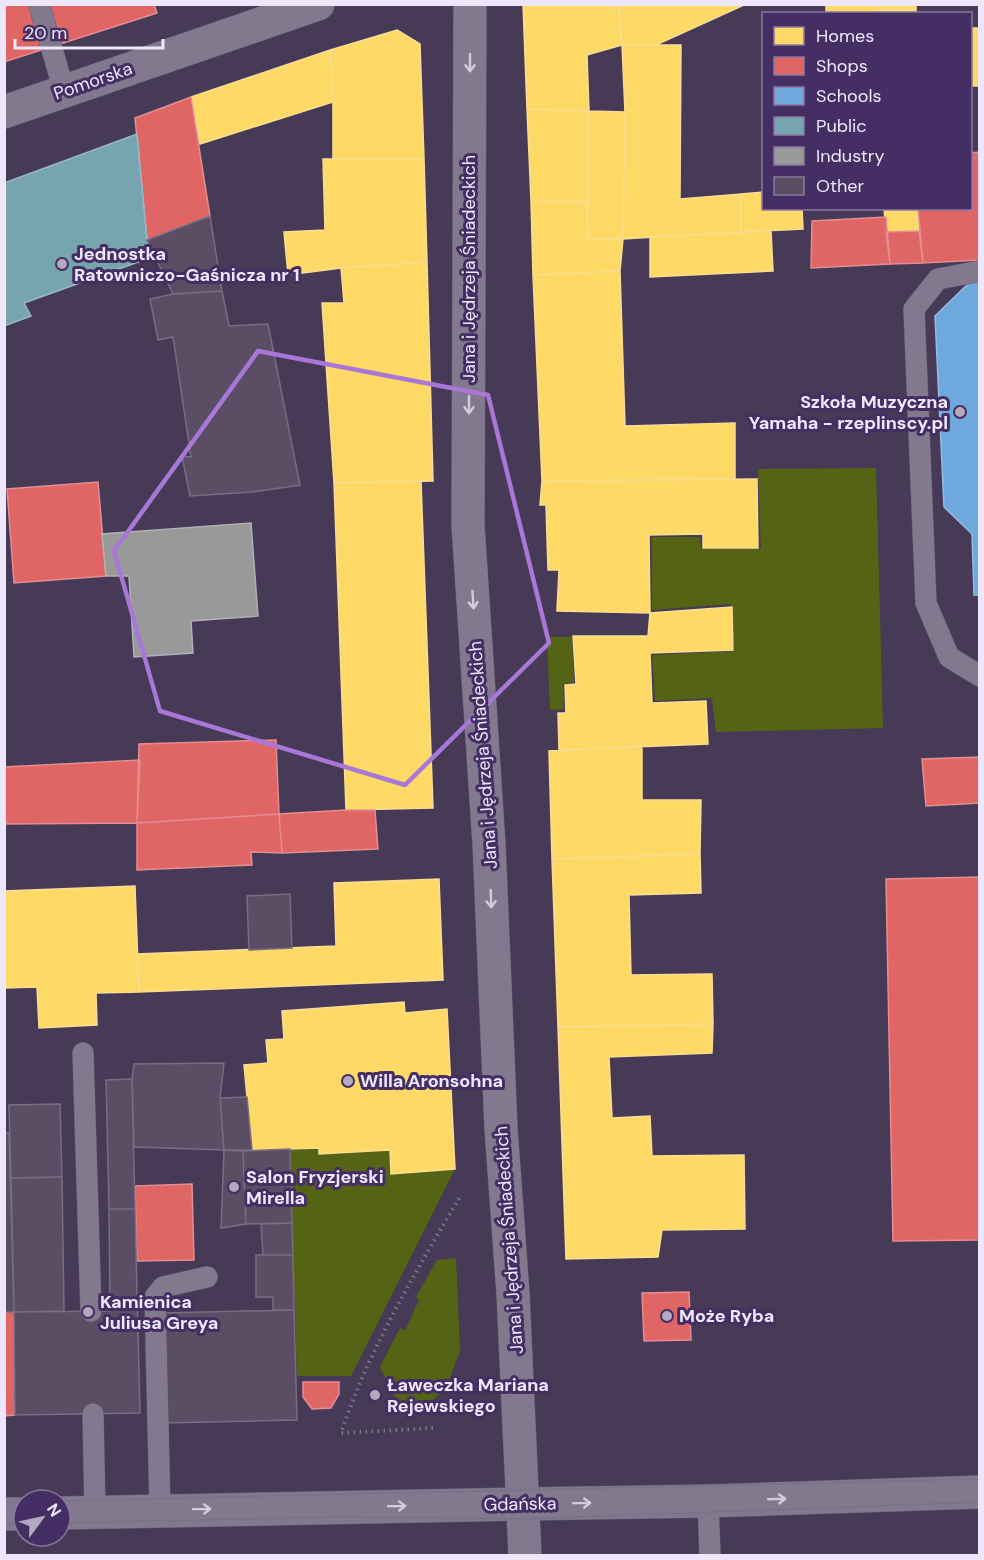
<svg xmlns="http://www.w3.org/2000/svg" width="984" height="1560" font-family="'DM Sans',sans-serif">
<style>
.green{fill:#556414}
.homes{fill:#ffd966;stroke:#fadd93;stroke-width:1.5}
.shops{fill:#e06666;stroke:#e48d93;stroke-width:1.5}
.schools{fill:#6fa8dc;stroke:#95bbe5;stroke-width:1.5}
.public{fill:#76a5af;stroke:#9ab9c6;stroke-width:1.5}
.industry{fill:#999;stroke:#b2b0b6;stroke-width:1.5}
.building{fill:#5b4e64;stroke:#7a6c83;stroke-width:1.5}
.lines{fill:none;stroke-linecap:round;stroke-linejoin:round}
.service-casing{stroke:#60576d;stroke-width:22}
.minor-casing{stroke:#60576d;stroke-width:34}
.tertiary-casing{stroke:#60576d;stroke-width:34}
.path{stroke:#7e768b;stroke-width:4;stroke-dasharray:1.5 4.5;stroke-linecap:butt}
.service{stroke:#82798f;stroke-width:21}
.minor{stroke:#82798f;stroke-width:33}
.tertiary{stroke:#82798f;stroke-width:33}
.tram{stroke:#7c7288;stroke-width:1.5}
.oneway{stroke:#d3cce0}
.marked{fill:none;stroke:#a977d7;stroke-width:4.5;stroke-linejoin:round}
.poi-dot{fill:#b3aac2;stroke:#452e63;stroke-width:2}
.labels{text-anchor:middle;dominant-baseline:central;stroke-width:6;stroke-linejoin:round;paint-order:stroke}
.street-label{font-size:18px;fill:#eee7fb;stroke:#452e63}
.poi-label{font-size:18px;font-weight:bold;fill:#eee7fb;stroke:#452e63;text-anchor:start}
</style>
<rect width="100%" height="100%" fill="#463a57"/>
<!-- green -->
<path class="green" d="M876,468L883,728L716,732L712,698L655,701L652,655L734,651L731,604L652,610V537H700L701,549H761L758,469Z
M547,637H572L574,682L563,684L564,709L550,710Z
M319,1148V1154L390,1150L391,1174L455,1169L351,1376H297L290,1149Z
M456,1258L460,1351L446,1389L430,1402L398,1403L380,1367L400,1328L405,1331L419,1300L416,1297L437,1260Z"/>
<!-- homes -->
<path class="homes" d="M523,4H618L622,45L587,55L589,111L527,109Z
M618,4H746L656,45H622Z
M826,4H879L878,14H826Z
M879,4H916V9L878,10Z
M916,9V14H878V10Z
M970,28H979V86H970Z
M397,30L420,44L424,159H333V102L330,50Z
M622,45H681L680,199L741,194V232L623,239L625,112Z
M330,50L333,102L200,144L191,97Z
M527,109L589,111L587,202L531,201Z
M589,111L625,112L623,239H587Z
M323,159H424L427,262L341,268L288,275L284,232L325,230Z
M764,192V208H802L803,229L741,232V194Z
M531,201L587,202V239H623L620,271L533,275Z
M884,208H918L919,231L886,232Z
M771,231L773,271L650,277V237Z
M427,262L433,481L334,483L322,303H344L341,268Z
M620,271L625,426L735,423V479L542,481L533,275Z
M757,479L758,548H703V534L649,535L650,613L557,611L559,570H548L546,505H540L542,481Z
M421,481L433,808L346,810L334,483Z
M732,607L733,650L650,653L652,703L706,701L708,744L559,750L558,713H566L565,685L576,684L573,636H648L650,613Z
M642,746V800H701L700,854L552,859L549,751Z
M700,854L701,893L629,895L631,975L712,974L713,1024L558,1027L552,859Z
M439,879L443,980L139,992L137,954L336,946L334,883Z
M135,886L139,992L96,993L97,1025L39,1028L37,987L4,988V891Z
M404,1002L405,1013L447,1009L455,1169L391,1174L390,1150L319,1154V1148L252,1150L244,1065L268,1063L266,1040L284,1039L282,1011Z
M713,1024L712,1053L609,1057L612,1118L650,1116L652,1156L744,1155L745,1229L662,1230L658,1257L566,1259L558,1027Z"/>
<!-- shops -->
<path class="shops" d="M4,4H154L157,13L4,62Z
M191,97L210,216L147,240L135,118Z
M980,152V260L923,263L918,208H970V153Z
M886,217L890,264L811,268L812,221Z
M919,231L923,263L890,264L886,232Z
M98,482L106,576L14,583L7,489Z
M276,740L279,814L137,823L139,744Z
M980,757V803L926,806L922,759Z
M140,760L137,823L4,824V767Z
M346,810H375L378,849L282,853L279,814Z
M279,814L282,853L251,852L252,865L137,870V823Z
M980,877V1240L893,1241L886,879Z
M192,1184L194,1260L137,1261L135,1186Z
M689,1292L691,1340L644,1341L642,1293Z
M4,1312H14L15,1415L4,1416Z
M303,1382H339V1394L331,1408L312,1409L303,1397Z"/>
<!-- schools -->
<path class="schools" d="M980,281V595H974L972,534L944,507L935,316L970,282Z"/>
<!-- public -->
<path class="public" d="M137,134L147,240L155,256L24,303L31,316L4,326V183Z"/>
<!-- industry -->
<path class="industry" d="M251,523L258,616L191,621L193,653L134,657L129,576H106L102,534Z"/>
<!-- building -->
<path class="building" d="M210,216L222,291L173,294L147,240Z
M222,291L229,326L268,324L300,485L253,492L190,496L182,456L191,457L173,337L158,340L150,299L173,294Z
M290,894L292,948L249,950L247,896Z
M224,1063L220,1098L224,1150L134,1147L132,1079L134,1064Z
M132,1079L135,1209H109L106,1080Z
M247,1097L252,1150H224L220,1098Z
M60,1104L62,1177L11,1178L9,1105Z
M4,1133H9L14,1312H4Z
M290,1149L292,1223L246,1224L243,1151Z
M224,1150L243,1151L246,1224L221,1228Z
M62,1177L64,1311L14,1312L11,1178Z
M109,1209H135L140,1413L15,1415L14,1312L110,1311Z
M292,1223L293,1255H263L261,1224Z
M256,1255H293L294,1310H273V1297H256Z
M294,1310L297,1420L165,1423L163,1313Z"/>
<g class="lines">
<defs>
<path id="service" d="M39,4L64,91
M980,271L938,279L914,309L926,603L949,657L980,676
M83,1053L91,1311
M93,1414L95,1512
M708,1501L710,1556
M160,1510L155,1297L163,1287L207,1277"/>
<path id="minor" d="M4,112L318,4
M60,1513L523,1504
M4,1514H24"/>
<path id="tertiary" d="M470,4L468,525L489,844L501,1128L513,1294L525,1556
M523,1504L708,1501L980,1492"/>
</defs>
<!-- service casing -->
<use href="#service" class="service-casing"/>
<!-- minor casing -->
<use href="#minor" class="minor-casing"/>
<!-- tertiary casing -->
<use href="#tertiary" class="tertiary-casing"/>
<!-- path -->
<path class="path" d="M433,1428L341,1433C369,1349 416,1271 461,1195"/>
<!-- service -->
<use href="#service" class="service"/>
<!-- minor -->
<use href="#minor" class="minor"/>
<!-- tertiary -->
<use href="#tertiary" class="tertiary"/>
<!-- tram -->
<path class="tram" d="M60,1501L980,1479
M4,1502L24,1501
M60,1523L336,1517L524,1519L980,1502
M4,1524H24"/>
</g>
<!-- one-way arrows -->
<defs><path id="oneway-shaft" d="M-6 0H5M1.5-3L5.5 0L1.5 3" fill="none" stroke-width="1.6" stroke-linecap="round" stroke-linejoin="round" transform="scale(1.5)"/></defs>
<g class="oneway">
<use href="#oneway-shaft" transform="translate(470 63) rotate(90)"/>
<use href="#oneway-shaft" transform="translate(469 405) rotate(90)"/>
<use href="#oneway-shaft" transform="translate(473 600) rotate(86)"/>
<use href="#oneway-shaft" transform="translate(491 899) rotate(88)"/>
<use href="#oneway-shaft" transform="translate(777 1499) rotate(-2)"/>
<use href="#oneway-shaft" transform="translate(582 1503) rotate(-1)"/>
<use href="#oneway-shaft" transform="translate(397 1506) rotate(-1)"/>
<use href="#oneway-shaft" transform="translate(202 1509) rotate(-1)"/>
</g>
<!-- marked area -->
<path class="marked" d="M258,351L488,395L549,643L405,785L160,711L114,551Z"/>
<!-- markers -->
<g class="poi-dot">
<circle cx="62" cy="264" r="6"/>
<circle cx="960" cy="412" r="6"/>
<circle cx="348" cy="1081" r="6"/>
<circle cx="234" cy="1187" r="6"/>
<circle cx="88" cy="1312" r="6"/>
<circle cx="667" cy="1316" r="6"/>
<circle cx="375" cy="1395" r="6"/>
</g>
<g class="labels">
<!-- street labels -->
<g class="street-label">
<text transform="translate(93 81) rotate(-19)">Pomorska</text>
<text transform="translate(469 269) rotate(-90)">Jana i Jędrzeja Śniadeckich</text>
<text transform="translate(483 755) rotate(-94)">Jana i Jędrzeja Śniadeckich</text>
<text transform="translate(509 1240) rotate(-94)">Jana i Jędrzeja Śniadeckich</text>
<text transform="translate(520 1504) rotate(-1)">Gdańska</text>
</g>
<!-- poi labels -->
<g class="poi-label">
<text x="74" y="254">Jednostka<tspan x="74" dy="21">Ratowniczo-Gaśnicza nr 1</tspan></text>
<text x="948" y="402" text-anchor="end">Szkoła Muzyczna<tspan x="948" dy="21">Yamaha - rzeplinscy.pl</tspan></text>
<text x="360" y="1081">Willa Aronsohna</text>
<text x="246" y="1177">Salon Fryzjerski<tspan x="246" dy="21">Mirella</tspan></text>
<text x="100" y="1302">Kamienica<tspan x="100" dy="21">Juliusa Greya</tspan></text>
<text x="679" y="1316">Może Ryba</text>
<text x="387" y="1385">Ławeczka Mariana<tspan x="387" dy="21">Rejewskiego</tspan></text>
</g>
</g>
<!-- border -->
<rect width="984" height="1560" fill="none" stroke="#eee7fb" stroke-width="12"/>
<!-- legend -->
<rect x="762" y="12" width="210" height="198" fill="#452e63" stroke="#8978a0" stroke-width="1.5"/>
<rect x="774" y="27" width="30" height="18" fill="#ffd966" stroke="#8978a0" stroke-width="1.5"/>
<text x="816" y="42" font-size="18" fill="#eee7fb">Homes</text>
<rect x="774" y="57" width="30" height="18" fill="#e06666" stroke="#8978a0" stroke-width="1.5"/>
<text x="816" y="72" font-size="18" fill="#eee7fb">Shops</text>
<rect x="774" y="87" width="30" height="18" fill="#6fa8dc" stroke="#8978a0" stroke-width="1.5"/>
<text x="816" y="102" font-size="18" fill="#eee7fb">Schools</text>
<rect x="774" y="117" width="30" height="18" fill="#76a5af" stroke="#8978a0" stroke-width="1.5"/>
<text x="816" y="132" font-size="18" fill="#eee7fb">Public</text>
<rect x="774" y="147" width="30" height="18" fill="#999999" stroke="#8978a0" stroke-width="1.5"/>
<text x="816" y="162" font-size="18" fill="#eee7fb">Industry</text>
<rect x="774" y="177" width="30" height="18" fill="#5b4e64" stroke="#8978a0" stroke-width="1.5"/>
<text x="816" y="192" font-size="18" fill="#eee7fb">Other</text>
<!-- north arrow -->
<g transform="translate(42 1518) rotate(57)"><circle r="28" fill="#452e63" stroke="#8978a0" stroke-width="1.5"/>
<path d="M0-4.5L10 22L0 15L-10 22Z" fill="#b3aac2"/>
<text y="-9" font-size="16" font-weight="bold" text-anchor="middle" fill="#eee7fb">N</text>
</g>
<!-- scale -->
<path d="M15 39v9h148v-9" fill="none" stroke="#eee7fb" stroke-width="3"/>
<text x="24" y="39" font-size="18" fill="#eee7fb" stroke="#452e63" stroke-width="4.5" paint-order="stroke">20 m</text>
</svg>
